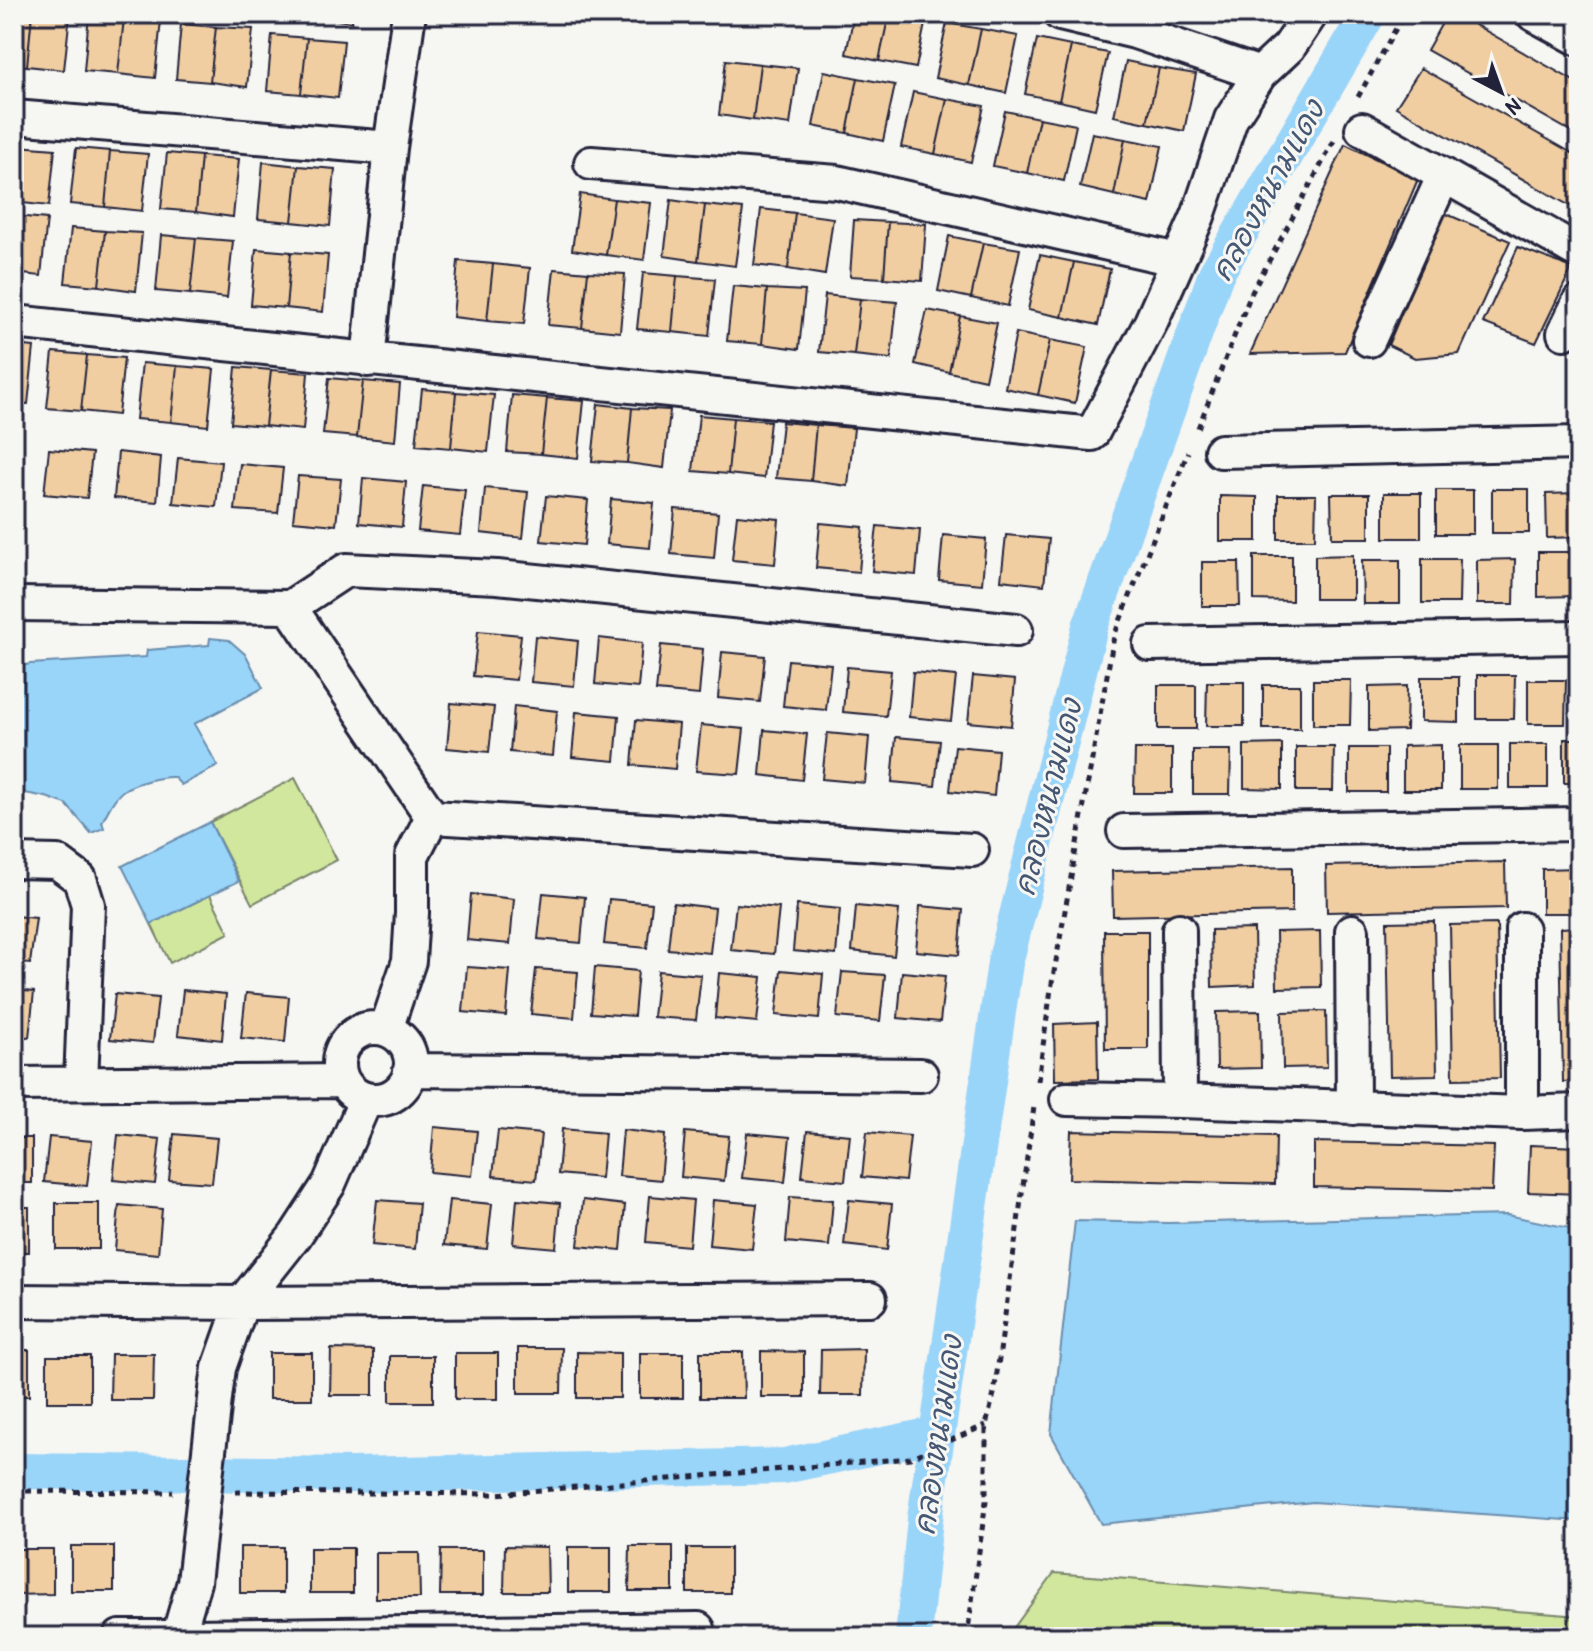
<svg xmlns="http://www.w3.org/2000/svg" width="1593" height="1651" font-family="'Patrick Hand','Playpen Sans Thai',sans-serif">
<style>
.green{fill:#d0e79d;stroke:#79846c;stroke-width:2}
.water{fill:#99d4f9;stroke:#698dad;stroke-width:2}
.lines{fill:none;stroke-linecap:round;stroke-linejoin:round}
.canal{stroke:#99d4f9;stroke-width:36}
.building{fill:#f0cea2;stroke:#22223b;stroke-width:2}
.minor-casing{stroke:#22223b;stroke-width:38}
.path{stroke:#22223b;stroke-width:5;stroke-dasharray:6 6;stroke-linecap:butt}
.minor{stroke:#f6f6f2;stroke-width:32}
.minor-bridge-casing{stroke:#22223b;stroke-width:38;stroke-linecap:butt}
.minor-bridge{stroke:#f6f6f2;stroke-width:32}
.labels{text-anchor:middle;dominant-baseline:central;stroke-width:6;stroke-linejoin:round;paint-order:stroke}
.water-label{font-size:30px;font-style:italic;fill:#465774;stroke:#f6f6f2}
</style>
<rect width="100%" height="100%" fill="#f6f6f2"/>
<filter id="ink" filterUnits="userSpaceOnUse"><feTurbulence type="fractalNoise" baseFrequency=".0125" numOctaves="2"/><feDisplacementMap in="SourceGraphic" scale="16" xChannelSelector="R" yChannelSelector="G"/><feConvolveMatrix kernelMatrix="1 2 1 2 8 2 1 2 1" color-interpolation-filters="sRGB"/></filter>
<g filter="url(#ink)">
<!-- green -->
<path class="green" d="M295,778L337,860L252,904L210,822Z
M210,895L229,933L170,963L151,924Z
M1054,1573L1579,1616V1637H1007Z"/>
<!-- water -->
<path class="water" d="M210,638L229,640L246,655L263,688L194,724L218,766L181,785L174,777C162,776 135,783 124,790C114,797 108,811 102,822L104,828L91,833L66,804L46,797L14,791V671L17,667L30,664L146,657L147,650L209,645Z
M210,822L239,881L151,924L122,866Z
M1507,1215L1579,1230V1521L1313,1502L1101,1524L1051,1434L1075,1221L1168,1223Z"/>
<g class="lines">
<!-- canal -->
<path class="canal" d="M14,1471L352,1475L784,1466L937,1434
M913,1637L925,1519L1005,963L1090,627L1216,274L1368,14"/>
</g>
<!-- building -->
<path class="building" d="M14,14H32L27,66L14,65Z
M32,14H70L64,70L27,66Z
M89,14L124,18L118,74L84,71Z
M315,14H353L352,22L315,17Z
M854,14H889L879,61L846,54Z
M889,14H927L916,68L879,61Z
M1447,14H1456L1579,84V136L1427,50Z
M124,18L161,20L155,78L118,74Z
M947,23L981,29L969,85L935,78Z
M181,24L216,27L210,82L176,79Z
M216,27L253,29L247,87L210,82Z
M981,29L1018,36L1006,93L969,85Z
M272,35L307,38L301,94L267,91Z
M307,38L344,41L338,98L301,94Z
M1037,39L1071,46L1059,101L1025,94Z
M1071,46L1108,53L1095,109L1059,101Z
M726,60L760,64L753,120L719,115Z
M1126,61L1159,68L1147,123L1114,116Z
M760,64L798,68L790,125L753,120Z
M1159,68L1196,74L1184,131L1147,123Z
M1421,68L1579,157V211L1396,107Z
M824,71L858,78L847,133L813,126Z
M858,78L895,85L883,141L847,133Z
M913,92L947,99L935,154L901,147Z
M947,99L984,106L971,162L935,154Z
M1005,111L1039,118L1027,173L993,166Z
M1039,118L1076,125L1064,181L1027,173Z
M1092,133L1125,139L1114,195L1080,187Z
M1125,139L1162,146L1150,203L1114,195Z
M1345,144L1418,179L1345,352L1250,354Z
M17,146L55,149L49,206L14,202Z
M76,148L110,151L105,207L70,204Z
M110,151L148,154L142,211L105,207Z
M167,153L201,156L196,212L161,209Z
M201,156L239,159L233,217L196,212Z
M263,162L298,166L292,222L258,219Z
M298,166L335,169L330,226L292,222Z
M580,194L614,199L606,255L572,250Z
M614,199L651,203L644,260L606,255Z
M671,200L705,205L698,261L664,256Z
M705,205L743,209L735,266L698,261Z
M761,209L795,213L788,269L754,265Z
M795,213L833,218L825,275L788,269Z
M1444,213L1510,241L1459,354L1415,358L1388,345Z
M14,216L47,219L41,276L14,273Z
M854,220L888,222L884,278L850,276Z
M888,222L926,224L922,281L884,278Z
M71,228L105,231L99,286L65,283Z
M105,231L142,233L136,291L99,286Z
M161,235L196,238L190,294L156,291Z
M949,236L983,243L971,298L938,291Z
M196,238L233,241L227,298L190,294Z
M983,243L1020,249L1008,306L971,298Z
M1518,247L1572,268L1536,343L1483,323Z
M256,249L291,252L286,308L251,305Z
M291,252L328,255L323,312L286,308Z
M1040,255L1074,262L1062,317L1028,310Z
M458,261L493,264L487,321L453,317Z
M1074,262L1110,269L1098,325L1062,317Z
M493,264L530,268L524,324L487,321Z
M554,269L588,272L582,328L548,325Z
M588,272L625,274L620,332L582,328Z
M643,273L677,276L672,332L637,329Z
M677,276L715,279L709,336L672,332Z
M733,286L767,289L762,344L727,341Z
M767,289L805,291L799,349L762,344Z
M825,295L860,299L854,355L819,352Z
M860,299L897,302L891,359L854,355Z
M927,310L960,316L949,372L915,364Z
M960,316L997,323L985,380L949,372Z
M1016,333L1050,340L1038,395L1005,388Z
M1050,340L1087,347L1075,403L1038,395Z
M14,345L34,347L28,404L14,403Z
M53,352L87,355L81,411L47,408Z
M87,355L124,358L118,415L81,411Z
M142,363L177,366L171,422L136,419Z
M177,366L214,369L208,426L171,422Z
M236,367L271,370L265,426L231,423Z
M271,370L308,373L303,430L265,426Z
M329,378L363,381L357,437L323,434Z
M363,381L400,384L395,441L357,437Z
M422,389L456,392L451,448L416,445Z
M456,392L494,395L488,452L451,448Z
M512,395L547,398L541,454L507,452Z
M547,398L584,401L578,458L541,454Z
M598,404L632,408L627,463L592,461Z
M632,408L670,410L664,468L627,463Z
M699,415L733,418L728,474L693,471Z
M733,418L770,421L764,478L728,474Z
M782,422L816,425L811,481L776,478Z
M816,425L854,428L848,486L811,481Z
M49,449L92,453L87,498L44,494Z
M118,452L161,457L157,502L114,498Z
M178,458L221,462L216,507L173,503Z
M240,464L283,468L278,513L235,510Z
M298,476L341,479L336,525L293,521Z
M363,478L406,482L402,527L359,523Z
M423,486L465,490L460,535L418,531Z
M485,488L528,492L523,538L481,533Z
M1492,489H1529V533H1492Z
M1436,490H1473V534H1436Z
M1384,493H1421V538H1384Z
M1579,493V537L1547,538L1546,494Z
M1331,494H1369V538H1332Z
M1278,495H1316L1315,539H1278Z
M546,496L588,500L584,545L541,541Z
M1220,496L1257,497V541H1220Z
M611,499L654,503L650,548L607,544Z
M675,509L718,513L714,558L671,554Z
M737,515L779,519L775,564L732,560Z
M820,523L863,527L859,572L816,568Z
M877,526L920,530L916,575L872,571Z
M943,535L986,539L982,584L939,580Z
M1006,535L1049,539L1044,585L1001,580Z
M1538,552H1575V596L1538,597Z
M1353,555V599H1315V556Z
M1254,556H1292V601L1254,600Z
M1422,559H1460L1459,603H1422Z
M1515,559L1514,604H1477V560Z
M1362,560H1400V604H1363Z
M1202,562H1239L1240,606H1202Z
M478,631L521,635L516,680L473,676Z
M535,636L578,641L574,686L531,682Z
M599,638L642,643L638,688L595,684Z
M661,645L703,649L699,695L656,691Z
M722,652L765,656L760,702L718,698Z
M788,660L831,664L826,710L783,706Z
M847,667L891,671L886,716L843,712Z
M913,672L956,676L951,721L909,717Z
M1477,675H1515L1514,719H1477Z
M973,676L1015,680L1011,726L968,722Z
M1421,677H1459V722L1421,721Z
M1313,680H1351L1350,725H1313Z
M1528,680H1566L1565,724H1528Z
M1207,682H1244V726H1206Z
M1158,685H1196V729H1158Z
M1263,685H1300V729H1263Z
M1407,686L1406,730L1369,731V687Z
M451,703L494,707L489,752L447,748Z
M514,706L557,711L553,756L510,752Z
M576,712L619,716L615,761L572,757Z
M636,720L679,724L675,769L632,765Z
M701,725L744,729L739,774L696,771Z
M764,730L807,734L802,780L760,775Z
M827,733L869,737L865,783L822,779Z
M896,737L940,741L935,786L892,782Z
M1564,739H1579V783H1564Z
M1282,744V789L1244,788V745Z
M1510,744H1548V788H1510Z
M1441,745V790H1403V746Z
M1460,745H1498V789H1460Z
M955,746L998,750L994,796L950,791Z
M1296,747H1334L1333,791H1296Z
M1349,748H1386V792H1349Z
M1135,749H1172V793H1134Z
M1193,750H1231L1230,794H1193Z
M1505,862L1506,908L1327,912L1326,866Z
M1292,867V912L1113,916L1112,871Z
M1579,868V913H1542V869Z
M543,893L585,897L581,943L538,939Z
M471,894L514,899L510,944L467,940Z
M609,899L652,903L647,948L604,944Z
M673,903L715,908L710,953L668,949Z
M736,904L779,908L774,954L731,950Z
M797,905L840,909L836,955L793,951Z
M856,906L899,910L894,956L852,951Z
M920,906L963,910L959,955L916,951Z
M14,916L36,918L30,964L14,962Z
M1434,921L1437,1075L1390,1076L1387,922Z
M1497,924L1500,1078L1453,1079L1450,925Z
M1579,927V1081L1563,1082L1560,928Z
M1254,929L1255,985L1212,987L1211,930Z
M1104,931H1148V1049H1105Z
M1320,931L1321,987L1277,988L1276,932Z
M467,967L510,970L506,1016L463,1012Z
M595,967L638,971L634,1016L591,1013Z
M536,969L578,972L574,1018L531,1014Z
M781,970L823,974L819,1019L776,1015Z
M658,971L701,975L696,1020L653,1017Z
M842,972L885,975L880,1021L837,1017Z
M902,972L945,976L940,1022L898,1018Z
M719,973L762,977L757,1022L715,1018Z
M14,990L34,992L29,1037L14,1036Z
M183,990L226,994L222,1040L178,1035Z
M246,993L289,997L285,1042L241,1038Z
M115,994L158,998L153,1043L110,1039Z
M1260,1011L1261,1068L1217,1069L1216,1012Z
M1326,1011L1327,1067L1283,1068L1282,1012Z
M1097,1022L1098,1079L1055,1080L1054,1024Z
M434,1127L477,1131L472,1176L430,1172Z
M562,1129L605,1133L601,1178L558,1174Z
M498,1130L541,1134L536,1180L493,1176Z
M623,1130L665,1135L661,1180L619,1176Z
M807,1131L850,1135L845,1181L802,1177Z
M1071,1131L1276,1136L1275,1184L1069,1179Z
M685,1132L729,1136L724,1181L681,1177Z
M867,1132L910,1136L905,1181L862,1177Z
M747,1133L790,1137L785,1182L742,1178Z
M174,1134L217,1138L212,1183L169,1180Z
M118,1135L160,1139L155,1184L113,1180Z
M49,1137L92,1141L87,1186L44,1182Z
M14,1138H32V1183H14Z
M1314,1142L1494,1146L1492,1191L1314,1187Z
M1530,1145L1579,1147V1194L1528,1192Z
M650,1196L693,1200L689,1246L646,1242Z
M790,1197L833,1200L829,1246L786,1242Z
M517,1199L560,1203L556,1248L513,1244Z
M377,1200L419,1203L415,1249L372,1245Z
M449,1200L492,1204L487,1249L444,1245Z
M583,1200L625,1205L621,1250L578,1246Z
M713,1200L757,1204L752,1249L709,1245Z
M849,1200L892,1204L887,1250L844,1245Z
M56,1203H99V1249H56Z
M119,1205L162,1209L158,1254L115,1250Z
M14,1207H29V1252H14Z
M518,1348H562L561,1393H518Z
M331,1349L373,1350V1395H330Z
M864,1349L863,1395H820L821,1350Z
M14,1350H29V1396H14Z
M761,1351L804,1352V1397H761Z
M577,1352L620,1353V1398H577Z
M700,1352H743L744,1398H700Z
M269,1353H312V1399H269Z
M455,1353H498V1399H455Z
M640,1353H683V1398H640Z
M111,1354H154L153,1400H110Z
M47,1356H90V1402H47Z
M390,1356H433V1402H390Z
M71,1546H114V1591H71Z
M505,1546L547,1547L548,1592H504Z
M630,1546H673V1591H629Z
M240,1547H283V1593H240Z
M568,1547H611V1592H568Z
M310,1548H353V1593H310Z
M687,1548H730V1593H687Z
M14,1549H53V1594L14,1595Z
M441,1550H483V1595H440Z
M376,1553H419L420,1598H376Z"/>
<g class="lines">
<defs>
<path id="minor" d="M1060,14L1135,32L1260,74
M1533,14L1579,39
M14,117L390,148
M1362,129L1579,252
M591,163L837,182L1178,260
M14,322L1092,434L1151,322L1198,216L1231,119L1260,74L1289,47L1311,14
M1564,333L1579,302
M1369,340L1444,175
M368,360L390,148L409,14
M1221,451L1579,443
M14,604L290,607
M1150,644L1579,637
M432,817L972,850
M1124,831L1579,824
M14,861L57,862L80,879L88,905L81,1083
M1522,929V1113
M1179,930L1180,1101
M1352,931L1353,1108
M339 1064a36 36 0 1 1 72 0a36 36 0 1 1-72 0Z
M386,1029L409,961L412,913V856L432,817L290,607L346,570L497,577L1016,630
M410,1070L921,1075
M14,1084L343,1081
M1067,1099L1180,1101L1522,1113L1579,1111
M14,1301L242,1303L870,1299
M216,1390L219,1368L242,1303L295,1236L329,1184L366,1099
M120,1637L698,1629
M178,1637L194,1582"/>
</defs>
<!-- minor casing -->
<use href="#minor" class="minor-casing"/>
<!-- path -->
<path class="path" d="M1358,97L1404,14
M1198,428L1251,294L1334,141
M1038,1081L1051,989L1114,636L1188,452
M14,1491L173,1492
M235,1492L496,1494L910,1458L986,1425
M967,1637L986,1501V1425L994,1394L1034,1107"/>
<!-- minor -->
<use href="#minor" class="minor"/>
<defs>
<path id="minor-bridge" d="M194,1582L216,1390"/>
</defs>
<!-- minor-bridge casing -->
<use href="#minor-bridge" class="minor-bridge-casing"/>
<!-- minor-bridge -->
<use href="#minor-bridge" class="minor-bridge"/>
</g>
</g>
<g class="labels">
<!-- water labels -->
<g class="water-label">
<text transform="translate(1267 190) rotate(-61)">คลองหนามแดง</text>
<text transform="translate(1047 797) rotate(-76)">คลองหนามแดง</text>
<text transform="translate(937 1435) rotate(-82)">คลองหนามแดง</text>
</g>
</g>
<!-- margin -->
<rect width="1593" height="1651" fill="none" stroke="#f6f6f2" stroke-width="48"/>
<rect x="24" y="24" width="1545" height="1603" fill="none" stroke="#22223b" stroke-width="3" filter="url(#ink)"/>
<!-- north arrow -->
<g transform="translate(1501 92) rotate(139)" stroke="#f6f6f2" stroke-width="6" paint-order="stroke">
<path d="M0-6L14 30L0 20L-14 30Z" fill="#22223b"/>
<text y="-12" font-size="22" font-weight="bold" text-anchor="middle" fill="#22223b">N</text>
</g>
</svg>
